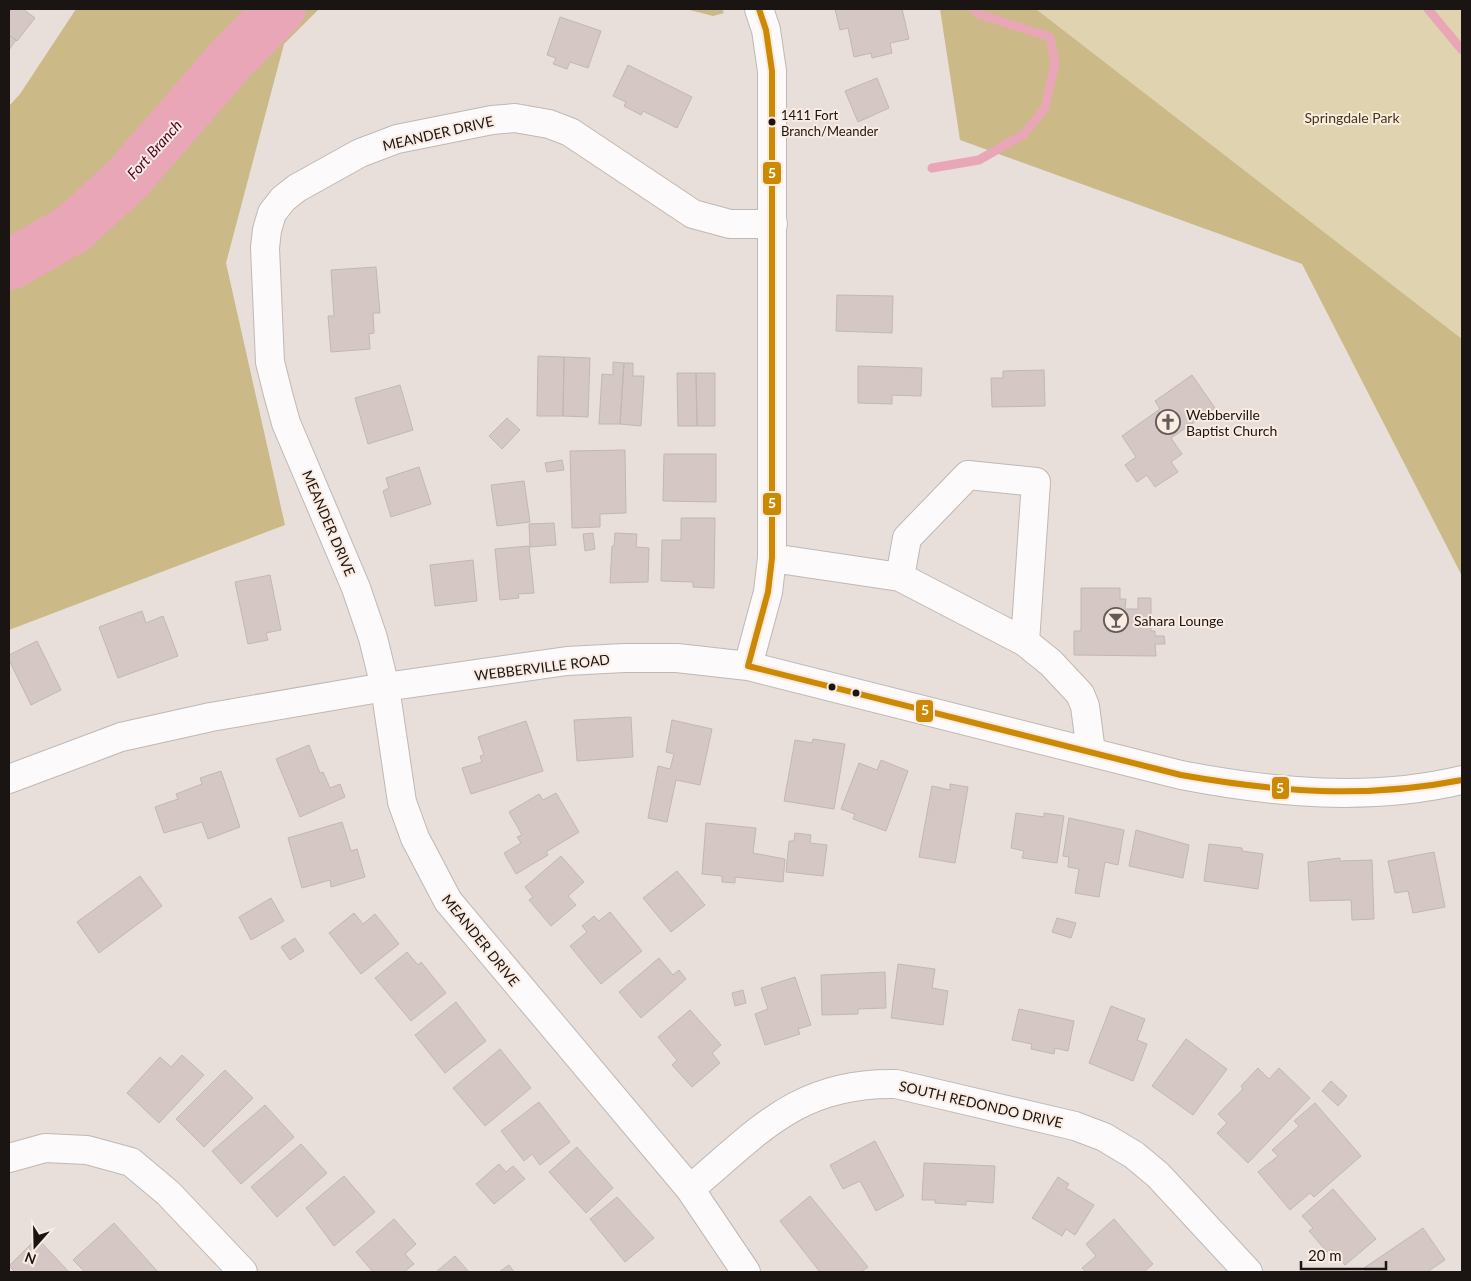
<svg xmlns="http://www.w3.org/2000/svg" width="1471" height="1281" font-family="Lato,sans-serif">
<style>
.green{fill:#e0d3b0}
.forest{fill:#cbba87}
.lines{fill:none;stroke-linecap:round;stroke-linejoin:round}
.stream{stroke:#e8a6b7;stroke-width:9}
.river{stroke:#e8a6b7;stroke-width:51}
.building{fill:#d5c7c4;stroke:#c0b8b6}
.minor-casing{stroke:#bfb8b5;stroke-width:30}
.minor{stroke:#fcfafa;stroke-width:28}
.bus-1-casing{stroke:#faebe3;stroke-width:10}
.bus-1{stroke:#cb8904;stroke-width:6}
.bus-dot{fill:#1a1512;stroke:#faebe3;stroke-width:2}
.labels{text-anchor:middle;dominant-baseline:central;stroke-width:4;stroke-linejoin:round;paint-order:stroke}
.bus-label{font-size:13px;fill:#1a1512;stroke:#faebe3;text-anchor:start}
.park-label{font-size:14px;fill:#423811;stroke:#faebe3}
.street-label{font-size:14px;fill:#1a1512;stroke:#faebe3}
.poi-label{font-size:14px;fill:#1a1512;stroke:#faebe3;text-anchor:start}
.water-label{font-size:15px;font-style:italic;fill:#520025;stroke:#faebe3}
.line-badge{stroke:#faebe3;stroke-width:2}
.badge-label{font-size:14px;text-anchor:middle;font-weight:bold;fill:#fff}
</style>
<rect width="100%" height="100%" fill="#e8dfdb"/>
<!-- green -->
<path class="green" d="M1036,9H1462V339Z"/>
<!-- forest -->
<path class="forest" d="M76,9H319L284,44L226,263L285,525L9,630V106L20,94Z
M686,9H722L724,13L713,16Z
M940,9H1036L1462,339V576L1302,264L960,140Z"/>
<g class="lines">
<!-- stream -->
<path class="stream" d="M1428,9L1462,50
M932,168L979,160L1024,134L1045,108L1055,63L1050,37L978,14L974,9"/>
<!-- river -->
<path class="river" d="M9,265L74,228L127,179L232,58L280,9"/>
</g>
<!-- building -->
<path class="building" d="M9,9H23L35,18L17,41L9,35Z
M835,9H902L909,39L890,43L892,53L872,58L871,53L854,57L848,28L840,30Z
M560,17L601,31L588,68L570,62L567,69L553,64L556,58L547,55Z
M9,35L16,40L9,50Z
M628,65L692,97L677,128L643,111L641,115L624,106L626,102L613,96Z
M877,78L889,108L858,122L845,91Z
M376,267L380,313H373L374,333L369,334L370,349L331,352L328,316H334L331,270Z
M837,295L893,296L892,333L836,331Z
M538,356L564,357L563,416H537Z
M564,357L590,358L588,417L563,416Z
M613,362L624,363L620,424H599L602,374L613,375Z
M624,363H633V376H644L641,426L620,424Z
M858,366L922,368L921,396L892,395V404L858,403Z
M1044,370L1045,406L992,407L991,378H1003V371Z
M677,373H696L697,426H678Z
M696,373H715V426H697Z
M1192,375L1215,408L1171,438L1182,454L1171,462L1178,472L1155,487L1147,475L1137,482L1125,465L1136,457L1122,436L1160,409L1155,401Z
M400,385L413,430L368,444L355,398Z
M507,418L520,430L502,449L489,436Z
M625,450L626,513L600,514V527L572,528L570,451Z
M664,454H716V502L663,501Z
M562,460L564,470L547,472L545,463Z
M419,467L431,504L391,517L383,491L389,488L386,478Z
M524,481L530,522L497,526L491,485Z
M681,518H715L714,588L693,587V582L661,581L662,540H681Z
M554,523L556,545L530,547L529,524Z
M593,533L595,549L585,551L583,534Z
M615,533L637,534L636,547L649,548L648,582L610,583L612,546H614Z
M529,546L534,593L518,594L519,598L500,600L495,549Z
M473,560L477,601L435,606L430,565Z
M270,575L281,630L266,633L268,640L248,644L235,582Z
M1081,588H1120V599H1126L1125,609H1138V598H1151V631H1155V636H1164L1165,644H1155L1156,656L1074,655V631H1081Z
M142,611L146,623L163,616L178,656L118,678L99,627Z
M37,641L61,690L31,705L9,660V655Z
M631,717L633,757L577,761L574,720Z
M672,720L712,729L700,785L676,780L667,822L648,818L658,766L670,769L674,754L666,752Z
M526,721L543,771L471,794L462,768L482,762L480,756L484,755L478,737Z
M813,739L845,744L834,809L784,801L795,740L812,743Z
M309,745L320,773L323,772L330,788L340,784L345,797L300,817L276,759Z
M881,760L908,771L886,831L853,819L855,814L841,809L859,763L877,770Z
M221,771L240,827L208,839L202,822L164,833L155,807L178,799L176,794L202,784L200,778Z
M950,784L968,787L955,863L919,857L932,786L950,790Z
M556,793L579,832L546,852L548,855L516,874L504,853L521,843L517,837L522,835L509,812L539,794L543,800Z
M1016,813L1044,817V813L1064,816L1057,863L1022,858L1024,851L1011,848Z
M1069,818L1124,830L1118,865L1105,862L1099,897L1075,893L1079,869L1068,867L1069,857L1063,856Z
M342,822L351,851L357,849L365,877L331,887L330,880L302,888L288,838Z
M706,823L756,828L753,853L785,859L783,882L735,877V883L722,882V876L702,874Z
M1136,830L1189,845L1183,878L1129,866Z
M795,833L811,835L810,843L827,845L823,876L786,872L789,841H794Z
M1209,844L1242,848V851L1263,854L1258,889L1204,881Z
M1434,852L1445,907L1413,913L1408,891L1395,893L1388,861Z
M561,856L584,882L568,896L576,905L551,926L529,900L533,897L525,887Z
M1340,858V861L1372,860L1374,919L1352,920L1351,900L1310,901L1308,862Z
M677,871L705,905L671,932L643,898Z
M140,876L162,906L99,953L77,922Z
M271,898L284,921L251,940L239,917Z
M610,912L642,951L601,984L570,946L587,932L582,926L594,916L599,921Z
M354,913L363,924L375,914L399,944L361,974L329,933Z
M1057,918L1076,923L1071,938L1052,932Z
M295,938L304,951L290,960L281,947Z
M407,952L418,965L421,962L446,993L411,1021L375,978Z
M659,958L673,975L679,970L686,979L641,1018L619,992Z
M898,964L935,969L932,988L948,991L943,1025L891,1018Z
M885,972L886,1008L858,1009V1014L822,1015L821,975Z
M795,977L811,1025L798,1029L800,1034L765,1045L755,1014L768,1009L761,988Z
M743,990L746,1003L735,1006L732,993Z
M456,1002L486,1041L445,1073L415,1035Z
M1111,1006L1145,1019L1137,1040L1147,1044L1133,1081L1089,1063Z
M1019,1009L1074,1021L1068,1051L1055,1048L1054,1054L1031,1049L1032,1044L1012,1040Z
M690,1010L721,1045L712,1053L720,1063L692,1087L672,1065L677,1060L658,1037Z
M1186,1039L1227,1069L1193,1115L1152,1086Z
M500,1049L531,1088L485,1126L453,1088Z
M182,1055L204,1075L159,1123L127,1093L160,1057L171,1067Z
M1258,1068L1269,1079L1279,1068L1310,1098L1248,1163L1217,1133L1227,1123L1218,1114L1243,1089L1241,1086Z
M225,1070L253,1098L204,1147L176,1119Z
M1331,1081L1347,1096L1338,1106L1322,1091Z
M539,1102L570,1142L540,1165L532,1154L524,1161L501,1131Z
M1315,1103L1361,1156L1314,1197L1310,1193L1290,1210L1258,1172L1278,1156L1272,1150L1299,1126L1294,1121Z
M265,1105L294,1137L241,1184L212,1151Z
M875,1141L904,1196L876,1211L860,1181L843,1189L830,1165Z
M301,1144L327,1173L277,1217L251,1187Z
M577,1147L613,1188L586,1213L549,1172Z
M924,1163L995,1166L993,1203L966,1201V1205L935,1203V1200H922Z
M499,1164L506,1172L513,1166L525,1179L494,1204L476,1184Z
M344,1176L375,1212L334,1246L306,1208Z
M1058,1177L1069,1184L1066,1188L1094,1205L1075,1235L1066,1229L1062,1236L1032,1218Z
M1333,1189L1376,1239L1345,1265L1331,1249L1327,1252L1309,1231L1313,1228L1302,1216Z
M810,1196L868,1267L861,1272H820L780,1221Z
M617,1197L654,1238L625,1262L590,1219Z
M394,1219L416,1244L405,1254L414,1264L404,1272H373L356,1252Z
M1114,1219L1153,1264L1144,1272H1086L1082,1268L1096,1256L1086,1244Z
M114,1223L158,1272H85L73,1260Z
M1423,1228L1445,1260L1427,1272H1366L1364,1268Z
M37,1238L69,1272H15L9,1266Z
M455,1256L469,1272H436Z
M509,1265L514,1272H499Z"/>
<g class="lines">
<defs>
<path id="minor" d="M772,558L900,577L1025,642L1051,663L1080,694L1085,706L1091,752
M900,577L907,538L968,475L1036,482L1025,642
M748,666L768,592L772,558V71L766,30L759,9
M9,779L121,737L211,717L385,687L567,661L624,658H677L748,666L1181,775C1274,793 1369,802 1462,780
M9,1158L45,1148L87,1150L131,1162L168,1193L243,1272
M690,1189C759,1131 798,1082 896,1084L1075,1126L1104,1137L1134,1155L1158,1175L1248,1272
M746,1272L690,1189L448,901L415,838L402,802L385,687L373,638L356,588L286,423L278,394L270,362L265,248L267,230L272,213L283,199L297,188L360,153L397,139L492,120L515,118L549,124L570,132L693,214L730,224H773"/>
</defs>
<!-- minor casing -->
<use href="#minor" class="minor-casing"/>
<!-- minor -->
<use href="#minor" class="minor"/>
<defs>
<path id="bus-1" d="M748,666L1181,775C1277,792 1365,799 1462,780
M748,666L768,592L772,558V71L766,30L759,9"/>
</defs>
<!-- bus-1 casing -->
<use href="#bus-1" class="bus-1-casing"/>
<!-- bus-1 -->
<use href="#bus-1" class="bus-1"/>
</g>
<!-- icons -->
<defs>
<symbol id="church-ring" viewBox="-11 -11 22 22"><circle r="9.5" fill="#faebe3" stroke="#625c58" stroke-width="1.5"/><path d="M-1.2-6h2.4v3.5h3.3v2.4h-3.3V6h-2.4V-.1h-3.3v-2.4h3.3Z" fill="#625c58"/></symbol>
<symbol id="bar-ring" viewBox="-11 -11 22 22"><circle r="9.5" fill="#faebe3" stroke="#625c58" stroke-width="1.5"/><path d="M-6-5H6L.8 .8V4.5H3.5V6h-7V4.5H-.8V.8Z" fill="#625c58"/></symbol>
</defs>
<g fill-rule="evenodd">
<use href="#church-ring" x="1154" y="408" width="28" height="28"/>
<use href="#bar-ring" x="1102" y="606" width="28" height="28"/>
</g>
<!-- markers -->
<g class="bus-dot">
<circle cx="772" cy="122" r="4.5"/>
<circle cx="832" cy="687" r="4.5"/>
<circle cx="856" cy="693" r="4.5"/>
</g>
<g class="labels">
<!-- bus labels -->
<g class="bus-label">
<text x="781" y="115">1411 Fort<tspan x="781" dy="16">Branch/Meander</tspan></text>
</g>
<!-- park labels -->
<g class="park-label">
<text x="1352" y="117">Springdale Park</text>
</g>
<!-- street labels -->
<g class="street-label">
<text transform="translate(438 133) rotate(-13)">MEANDER DRIVE</text>
<text transform="translate(329 523) rotate(67)">MEANDER DRIVE</text>
<text transform="translate(542 667) rotate(-7)">WEBBERVILLE ROAD</text>
<text transform="translate(481 940) rotate(51)">MEANDER DRIVE</text>
<text transform="translate(981 1104) rotate(13)">SOUTH REDONDO DRIVE</text>
</g>
<!-- poi labels -->
<g class="poi-label">
<text x="1186" y="414">Webberville<tspan x="1186" dy="16">Baptist Church</tspan></text>
<text x="1134" y="620">Sahara Lounge</text>
</g>
<!-- water labels -->
<g class="water-label">
<text transform="translate(154 149) rotate(-48)">Fort Branch</text>
</g>
</g>
<g class="line-badge">
<rect x="762" y="161" width="20" height="24" rx="5" fill="#cb8904"/>
<rect x="762" y="492" width="20" height="24" rx="5" fill="#cb8904"/>
<rect x="915" y="699" width="19" height="24" rx="5" fill="#cb8904"/>
<rect x="1271" y="776" width="19" height="24" rx="5" fill="#cb8904"/>
</g>
<g class="badge-label">
<text x="772" y="178">5</text>
<text x="772" y="508">5</text>
<text x="925" y="715">5</text>
<text x="1280" y="793">5</text>
</g>
<!-- border -->
<rect width="1471" height="1281" fill="none" stroke="#1a1512" stroke-width="20"/>
<!-- north arrow -->
<g transform="translate(35 1246) rotate(200)" stroke="#faebe3" stroke-width="4" paint-order="stroke">
<path d="M0-4L9 19L0 12L-9 19Z" fill="#1a1512"/>
<text y="-8" font-size="14" font-weight="bold" text-anchor="middle" fill="#1a1512">N</text>
</g>
<!-- scale -->
<path d="M1301 1261v8h85v-8" fill="none" stroke="#1a1512" stroke-width="2.5"/>
<text x="1308" y="1261" font-size="15" fill="#1a1512" stroke="#faebe3" stroke-width="4" paint-order="stroke">20 m</text>
</svg>
